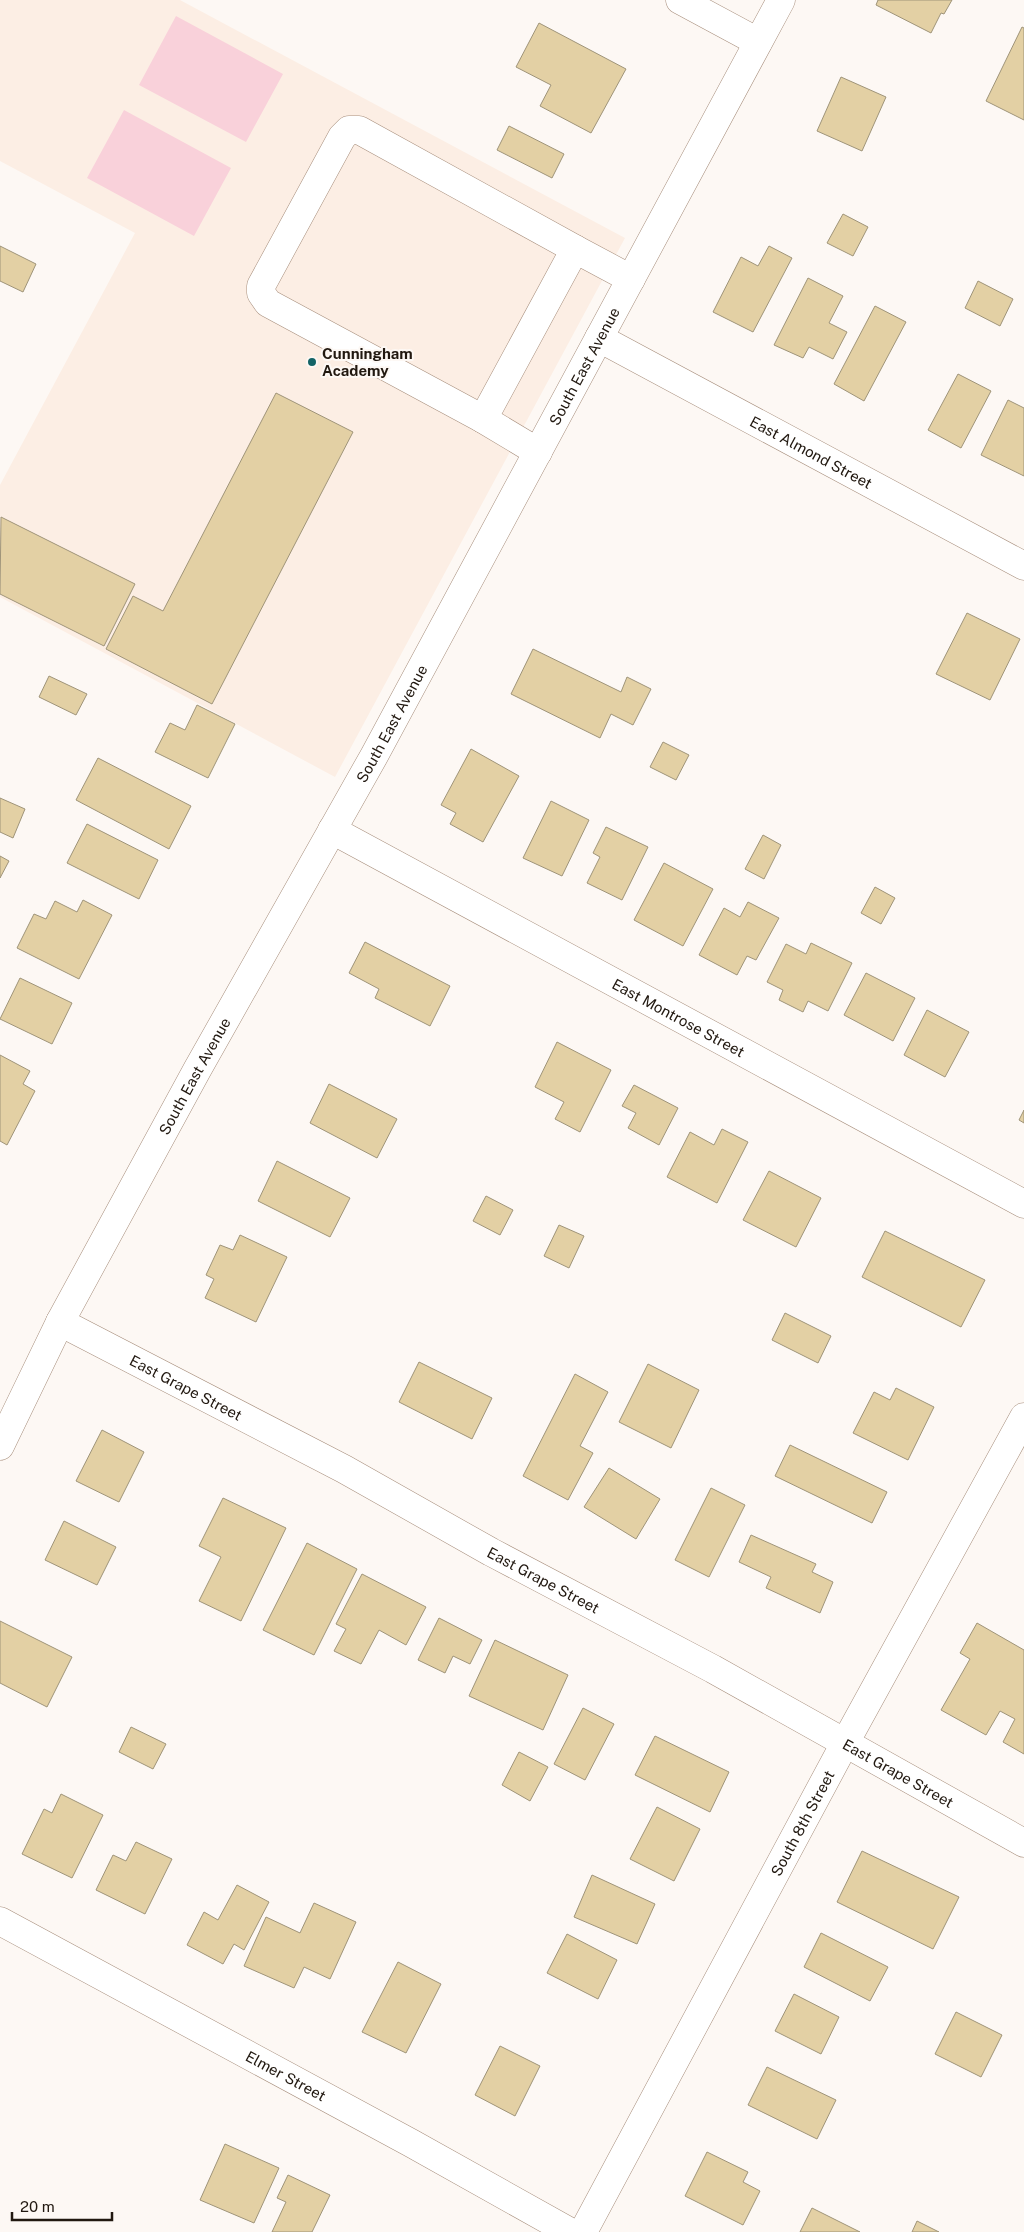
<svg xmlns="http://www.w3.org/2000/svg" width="1024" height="2232" font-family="'Public Sans',sans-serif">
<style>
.built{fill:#fceee4}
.green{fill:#f9d1da}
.building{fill:#e3d0a4;stroke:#9f9479}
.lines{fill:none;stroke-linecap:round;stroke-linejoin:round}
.minor-casing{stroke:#a78e7c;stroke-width:29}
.minor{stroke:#fff;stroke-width:28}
.poi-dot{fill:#136366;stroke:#fdf8f4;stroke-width:2}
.labels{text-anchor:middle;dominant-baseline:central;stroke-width:4;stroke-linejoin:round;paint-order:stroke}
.poi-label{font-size:15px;font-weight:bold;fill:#211810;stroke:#fdf8f4;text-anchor:start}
.street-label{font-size:15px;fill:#211810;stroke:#fdf8f4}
</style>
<rect width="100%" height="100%" fill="#fdf8f4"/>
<!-- built -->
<path class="built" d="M0,0H180L625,238L335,777L0,597V485L135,233L0,161Z"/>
<!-- green -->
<path class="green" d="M176,16L283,74L246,142L139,85Z
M124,110L231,168L194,236L87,178Z"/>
<!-- building -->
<path class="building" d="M878,0H952L944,14L941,13L931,33L876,5Z
M539,23L626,69L591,133L540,106L551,85L516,67Z
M1022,27L1024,28V120L986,101Z
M841,77L886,97L862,151L817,131Z
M509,126L564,154L552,178L497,150Z
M843,214L868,227L853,256L827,243Z
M0,246L36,264L23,292L0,281Z
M769,246L792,258L753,332L713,312L741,257L758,266Z
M808,278L843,296L829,323L847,332L833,359L809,347L803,358L774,345Z
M978,281L1013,299L1000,326L965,308Z
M875,306L906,322L864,401L834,384Z
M958,374L991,391L961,448L928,430Z
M276,393L353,432L212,704L106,649L133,596L163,611Z
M1008,400L1024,408V476L981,455Z
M1,517L135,584L104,646L0,594Z
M967,613L1020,639L990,700L936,674Z
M533,649L621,692L627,677L651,689L633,725L611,714L600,738L511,694Z
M49,676L87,694L76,715L39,697Z
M197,705L235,724L208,778L155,752L170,723L185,730Z
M663,742L689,755L676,780L650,767Z
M471,749L519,776L483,842L450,824L456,813L441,805Z
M98,758L191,806L169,849L76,800Z
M0,798L25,809L13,838L0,832Z
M551,801L589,820L562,876L523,858Z
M87,824L158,860L139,899L67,863Z
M606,827L648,847L622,900L587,883L600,857L593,853Z
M763,835L781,845L764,879L745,869Z
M0,856L9,861L0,878Z
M664,863L713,889L683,946L634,920Z
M875,887L895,898L881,924L861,913Z
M83,900L112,915L79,979L17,948L34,914L46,919L55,901L77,912Z
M748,902L779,918L756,960L747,956L737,975L699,955L724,908L740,917Z
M365,942L450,986L430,1026L375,998L379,989L349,973Z
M811,943L852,963L828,1011L808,1001L803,1012L779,1000L783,990L767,982L786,944L806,954Z
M866,973L915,998L893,1041L844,1015Z
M20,978L72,1003L52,1044L0,1019Z
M927,1010L969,1032L945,1077L904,1055Z
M557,1042L611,1070L580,1132L555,1119L564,1102L535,1087Z
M0,1055L30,1071L23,1084L35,1091L7,1145L0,1141Z
M329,1084L397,1119L377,1158L310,1123Z
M634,1085L678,1108L659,1145L628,1128L636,1113L622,1106Z
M1024,1110V1123L1019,1120Z
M722,1129L748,1142L717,1203L667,1177L690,1132L714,1145Z
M277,1161L350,1198L330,1237L258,1201Z
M769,1171L821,1198L796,1247L743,1220Z
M486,1196L513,1210L500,1235L473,1221Z
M559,1225L584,1236L569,1268L544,1256Z
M885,1231L985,1280L961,1327L862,1277Z
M240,1235L287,1257L256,1322L205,1298L214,1279L206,1275L220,1245L233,1250Z
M785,1313L831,1336L818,1363L772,1340Z
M419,1362L492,1398L472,1439L399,1402Z
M648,1364L699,1390L671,1448L619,1422Z
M575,1374L608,1392L580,1446L593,1453L568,1500L523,1476Z
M896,1388L934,1407L908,1460L853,1433L874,1392L890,1400Z
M102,1430L144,1452L119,1502L76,1481Z
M790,1445L887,1492L872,1523L775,1476Z
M609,1468L660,1499L636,1539L584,1507Z
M711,1488L745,1505L709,1577L675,1560Z
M223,1498L286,1528L241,1621L199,1601L221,1557L199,1546Z
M64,1521L116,1547L97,1585L45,1560Z
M751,1535L816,1564L812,1572L833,1582L820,1613L766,1588L771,1577L739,1562Z
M307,1543L357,1569L314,1655L263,1630Z
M362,1574L426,1607L406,1645L379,1630L361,1664L334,1651L346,1629L336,1624Z
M439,1618L482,1640L470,1664L453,1656L445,1673L418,1660Z
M0,1621L72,1657L47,1707L0,1683Z
M977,1623L1024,1650V1754L1003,1742L1015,1719L1000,1711L986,1735L941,1710L970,1659L960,1653Z
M495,1640L568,1675L543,1730L469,1696Z
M583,1708L614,1724L585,1780L554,1764Z
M131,1727L166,1744L153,1769L119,1752Z
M655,1736L729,1772L710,1812L635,1775Z
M519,1752L548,1767L530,1801L502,1785Z
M61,1794L103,1815L72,1878L22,1854L44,1809L52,1813Z
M657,1807L700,1829L674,1881L630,1859Z
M136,1842L172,1859L145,1914L96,1890L113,1855L126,1861Z
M862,1851L959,1897L933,1949L837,1902Z
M592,1875L655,1904L637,1944L574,1917Z
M237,1885L269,1902L244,1950L234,1944L223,1964L187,1945L204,1912L218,1920Z
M314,1903L356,1922L330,1979L304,1967L294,1988L244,1966L266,1917L300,1933Z
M821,1933L888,1967L870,2001L804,1967Z
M567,1934L617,1960L598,1999L547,1973Z
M398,1962L441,1984L406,2053L362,2032Z
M794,1994L839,2017L821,2054L775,2031Z
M956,2012L1002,2035L981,2077L935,2054Z
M500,2046L540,2066L515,2116L475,2095Z
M767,2067L836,2100L817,2139L748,2105Z
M225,2144L279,2168L254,2223L200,2200Z
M707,2152L748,2172L743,2182L760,2191L743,2225L685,2196Z
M288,2175L330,2195L312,2232H272L286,2202L277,2198Z
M812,2208L860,2232H800Z
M917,2221L939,2232H912Z"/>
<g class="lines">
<defs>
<g id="minor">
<path d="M680,0L758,42"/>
<path id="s1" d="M599,338L1024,566"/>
<path d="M483,419L268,303L261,293V286L342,137L349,130H359L575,249"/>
<path d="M538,452L483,419L575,249L631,279"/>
<path id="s2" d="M332,830L1024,1204"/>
<path id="s3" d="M60,1322L344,1469L491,1552L713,1669L1024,1843"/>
<path id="s4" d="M0,1446L60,1322L197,1070L374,756L781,0"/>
<path id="s5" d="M0,1921L411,2143L570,2232"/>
<path id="s6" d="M583,2232L845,1743L1024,1417"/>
</g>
</defs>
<!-- minor casing -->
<use href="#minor" class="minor-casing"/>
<!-- minor -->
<use href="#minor" class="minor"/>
</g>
<!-- markers -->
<circle class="poi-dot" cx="312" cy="362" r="5"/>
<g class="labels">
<!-- poi labels -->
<g class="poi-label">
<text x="322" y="353">Cunningham<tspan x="322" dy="17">Academy</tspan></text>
</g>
<!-- street labels -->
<g class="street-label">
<text stroke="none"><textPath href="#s4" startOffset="1228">South East Avenue</textPath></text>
<text stroke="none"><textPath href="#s1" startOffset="241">East Almond Street</textPath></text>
<text stroke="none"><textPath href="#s4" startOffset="822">South East Avenue</textPath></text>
<text stroke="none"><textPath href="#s2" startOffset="394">East Montrose Street</textPath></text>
<text stroke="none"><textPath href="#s4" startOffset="418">South East Avenue</textPath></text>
<text stroke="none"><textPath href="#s3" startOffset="142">East Grape Street</textPath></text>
<text stroke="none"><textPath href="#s3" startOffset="548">East Grape Street</textPath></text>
<text stroke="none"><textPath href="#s3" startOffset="952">East Grape Street</textPath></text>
<text stroke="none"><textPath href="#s6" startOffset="464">South 8th Street</textPath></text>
<text stroke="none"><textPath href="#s5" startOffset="325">Elmer Street</textPath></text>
</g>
</g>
<!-- scale -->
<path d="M12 2212v8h100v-8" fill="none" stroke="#211810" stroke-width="2.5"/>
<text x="20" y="2212" font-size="15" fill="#211810" stroke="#fdf8f4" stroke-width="4" paint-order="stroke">20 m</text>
</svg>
